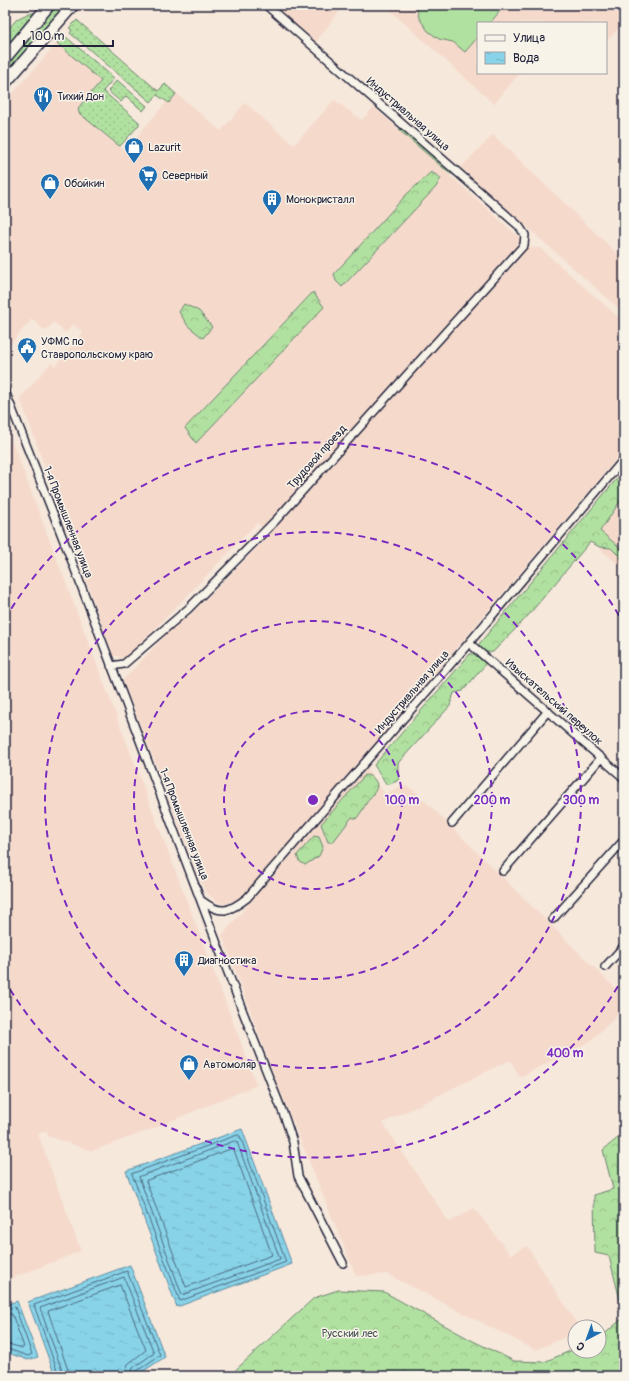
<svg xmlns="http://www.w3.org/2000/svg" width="629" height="1381" font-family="Pangolin,sans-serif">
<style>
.built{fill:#f5dacc}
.grass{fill:url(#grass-dots);stroke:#6a826e}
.forest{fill:url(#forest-crowns);stroke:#6a826e}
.pitch{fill:#b1e1a0;stroke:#6a826e}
.water{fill:url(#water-ripples);stroke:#5f8ca3}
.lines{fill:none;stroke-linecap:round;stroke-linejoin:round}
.shore{stroke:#4b6980;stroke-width:1}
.minor-casing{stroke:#22223b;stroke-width:10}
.primary-casing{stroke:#22223b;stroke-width:14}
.minor{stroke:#f7f3e8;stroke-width:7}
.primary{stroke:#f7f3e8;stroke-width:11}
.ring{fill:none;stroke:#7b2cbf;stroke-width:2;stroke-dasharray:7 5}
.labels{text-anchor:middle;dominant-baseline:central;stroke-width:3;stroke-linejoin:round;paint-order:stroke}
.poi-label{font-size:11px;fill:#22223b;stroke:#f7f3e8;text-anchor:start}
.street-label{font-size:11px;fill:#22223b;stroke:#f7f3e8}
.park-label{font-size:11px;fill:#465254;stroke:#f7f3e8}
.centre{fill:#7b2cbf;stroke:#f7f3e8;stroke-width:2}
.ring-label{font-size:12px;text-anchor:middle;font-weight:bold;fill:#7b2cbf;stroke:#f7f3e8;stroke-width:3;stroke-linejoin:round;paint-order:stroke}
</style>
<defs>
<pattern id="grass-dots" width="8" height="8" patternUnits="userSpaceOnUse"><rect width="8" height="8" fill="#b1e1a0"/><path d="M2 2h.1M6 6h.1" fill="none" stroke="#98c18b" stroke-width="1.8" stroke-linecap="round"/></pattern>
<pattern id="forest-crowns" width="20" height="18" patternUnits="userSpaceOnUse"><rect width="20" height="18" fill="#b1e1a0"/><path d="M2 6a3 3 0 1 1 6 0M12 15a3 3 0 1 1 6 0" fill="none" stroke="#98c18b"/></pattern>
<pattern id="water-ripples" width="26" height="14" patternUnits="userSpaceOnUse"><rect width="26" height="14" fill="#88d3e8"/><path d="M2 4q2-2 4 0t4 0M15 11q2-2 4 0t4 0" fill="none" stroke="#75b5c8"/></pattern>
</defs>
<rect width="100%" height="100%" fill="#f6e8db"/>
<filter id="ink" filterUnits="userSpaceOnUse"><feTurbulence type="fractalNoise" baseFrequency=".025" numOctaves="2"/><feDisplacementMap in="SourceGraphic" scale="8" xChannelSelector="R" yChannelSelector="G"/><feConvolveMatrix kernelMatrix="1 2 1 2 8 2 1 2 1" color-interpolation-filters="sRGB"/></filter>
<g filter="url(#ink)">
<!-- built -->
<path class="built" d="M272,5H344L316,42Z
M384,5H624V22L606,42V23H478V73H520L494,104Z
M57,43L102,80L77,110L125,150L175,92L221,131L245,103L294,145L334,100L362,120L374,107L531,248H540L624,322V450L280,857L254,885L235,901L224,904L216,901L205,891L123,680L183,617L186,619L270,535L257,523L131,654L123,658L113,655L20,398L51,363L55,366L83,332L73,324L66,333L54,322L45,331L32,319L5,350V102Z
M493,135L624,260V313L460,168Z
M5,423L257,1085L152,1129L92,1151L48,1136L46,1131L38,1134L81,1251L5,1281Z
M624,493V569L587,538Z
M367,768L385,794L401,786L408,787L415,791L624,997V1006L614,1019L589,1042L520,1077L510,1060L383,1123L449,1222L474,1208L511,1255L527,1246L579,1327H575V1333L535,1350L387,1274L356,1276L277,1083L222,935Z"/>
<!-- grass -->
<path class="grass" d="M54,5H66L5,75V62Z
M29,13H36L5,48V33L17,19Z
M77,20L158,91L165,84L176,94L169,103L157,95L151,102L70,33L72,30L69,28Z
M66,37L114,78L103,91L139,122V125L120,146L118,145L79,113L78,108L101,81L57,43L61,39L63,41Z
M117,80L147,106L143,111L126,96L121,102L108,91Z"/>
<!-- forest -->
<path class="forest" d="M401,127L454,171V175L449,173L399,130Z
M431,172L441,178L436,187L342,287L336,281L334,274L406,195Z
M313,292L324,307L196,443L185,428Z
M184,304L199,311L212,327L203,338L188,326L179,312Z
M624,470L623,497L600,531L624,551V561L611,548L600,547L590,542L526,618L493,652C485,653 482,651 479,644Z
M470,654H474L485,663L484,666L463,691L454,693L450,706L398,763V773L400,776L397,781L387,785L374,765Z
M365,775C369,775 372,777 374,779C382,788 371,795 367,802C363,809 361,813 356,819L352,817L333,842H328L321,824Z
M314,836L319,837L323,847L319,856L305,865L299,861L297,855Z
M624,1133V1316L609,1256L595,1253L594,1195L613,1189L603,1150Z
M338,1290L384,1292L471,1340L514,1361L544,1362L575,1349V1351H599V1339L624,1317V1376H229L314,1298Z"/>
<!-- pitch -->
<path class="pitch" d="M416,5H505L490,23H478V37L465,52L453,42L439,39L428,31L419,18Z"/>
<!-- water -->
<path class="water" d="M242,1129L292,1264L177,1307L126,1171Z
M130,1265L165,1357L136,1376H55L28,1302Z
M17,1301L38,1357L28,1360L5,1352V1305Z"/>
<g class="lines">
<!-- shore -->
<path class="shore" d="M238,1135L240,1136L286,1262L180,1301L132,1174Z
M235,1141L237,1142L280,1259L182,1295L139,1177Z
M231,1149L234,1150L272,1255L186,1287L146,1181Z
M5,1309L15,1307L32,1354L28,1356L5,1348
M5,1314H12L24,1347L22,1348L5,1343
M59,1376L34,1305L127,1271L160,1355L137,1371L135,1376
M64,1376L40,1308L124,1277L154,1353L133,1368L130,1376
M70,1376L48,1311L120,1285L146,1350L128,1364L124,1376"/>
<defs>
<path id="minor" d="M5,391L71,559L243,1012L285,1118L293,1142L298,1176L343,1263
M469,643L624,778
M111,666L124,664L188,609L277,519L524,245L525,235L519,226L266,5
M452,823L548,711
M503,871L601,758
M202,901C221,915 229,912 247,898L469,643L624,459
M553,919L624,840
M605,967L624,946"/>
<path id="primary" d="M5,58L49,5
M5,83L73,5"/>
</defs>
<!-- minor casing -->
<use href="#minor" class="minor-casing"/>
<!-- primary casing -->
<use href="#primary" class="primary-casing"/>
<!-- minor -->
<use href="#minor" class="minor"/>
<!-- primary -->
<use href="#primary" class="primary"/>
</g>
</g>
<!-- distance rings -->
<g class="ring">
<circle cx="313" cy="800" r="89"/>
<circle cx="313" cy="800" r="179"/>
<circle cx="313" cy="800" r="268"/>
<path d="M624 976A357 357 0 0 1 5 981M5 619A357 357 0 0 1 624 624"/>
</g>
<!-- icons -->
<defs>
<symbol id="restaurant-pin" viewBox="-11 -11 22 30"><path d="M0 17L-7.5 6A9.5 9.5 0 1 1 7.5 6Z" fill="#1f6fb2" stroke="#f7f3e8"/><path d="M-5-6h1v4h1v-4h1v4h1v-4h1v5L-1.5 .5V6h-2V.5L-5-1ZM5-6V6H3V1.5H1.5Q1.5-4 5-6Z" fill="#fff"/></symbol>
<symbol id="shop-pin" viewBox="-11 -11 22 30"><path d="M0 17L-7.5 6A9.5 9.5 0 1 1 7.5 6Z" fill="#1f6fb2" stroke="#f7f3e8"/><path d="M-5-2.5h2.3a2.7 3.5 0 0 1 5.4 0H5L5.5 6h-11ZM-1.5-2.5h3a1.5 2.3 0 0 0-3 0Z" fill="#fff"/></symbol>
<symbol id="supermarket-pin" viewBox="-11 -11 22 30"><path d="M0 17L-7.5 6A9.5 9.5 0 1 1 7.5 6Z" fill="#1f6fb2" stroke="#f7f3e8"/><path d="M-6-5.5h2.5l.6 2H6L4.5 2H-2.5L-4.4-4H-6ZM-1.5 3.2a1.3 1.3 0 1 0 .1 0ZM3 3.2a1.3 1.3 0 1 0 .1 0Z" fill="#fff"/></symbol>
<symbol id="building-pin" viewBox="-11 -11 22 30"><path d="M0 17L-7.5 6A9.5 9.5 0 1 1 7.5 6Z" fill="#1f6fb2" stroke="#f7f3e8"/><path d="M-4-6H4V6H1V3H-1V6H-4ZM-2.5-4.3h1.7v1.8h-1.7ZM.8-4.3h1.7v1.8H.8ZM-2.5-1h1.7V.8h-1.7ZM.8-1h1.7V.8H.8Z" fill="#fff"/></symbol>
<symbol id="civic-pin" viewBox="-11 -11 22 30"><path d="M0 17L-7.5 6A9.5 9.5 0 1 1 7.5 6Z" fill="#1f6fb2" stroke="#f7f3e8"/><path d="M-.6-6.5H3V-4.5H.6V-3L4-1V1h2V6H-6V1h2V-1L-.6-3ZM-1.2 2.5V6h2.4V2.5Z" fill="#fff"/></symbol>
</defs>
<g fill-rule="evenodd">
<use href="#restaurant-pin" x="32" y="85" width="22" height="30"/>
<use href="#shop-pin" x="123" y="136" width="22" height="30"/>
<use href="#supermarket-pin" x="137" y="164" width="22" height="30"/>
<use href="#shop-pin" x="39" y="172" width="22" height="30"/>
<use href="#building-pin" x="261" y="188" width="22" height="30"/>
<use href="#civic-pin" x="16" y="336" width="22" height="30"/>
<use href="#building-pin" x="173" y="949" width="22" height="30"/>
<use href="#shop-pin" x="178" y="1053" width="22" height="30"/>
</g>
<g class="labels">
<!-- poi labels -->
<g class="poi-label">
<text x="57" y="96">Тихий Дон</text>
<text x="148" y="147">Lazurit</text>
<text x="162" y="175">Северный</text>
<text x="64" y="183">Обойкин</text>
<text x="286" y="199">Монокристалл</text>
<text x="41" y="341">УФМС по<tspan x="41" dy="13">Ставропольскому краю</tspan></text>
<text x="198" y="960">Диагностика</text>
<text x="203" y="1064">Автомоляр</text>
</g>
<!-- street labels -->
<g class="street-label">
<text transform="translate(408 114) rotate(41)">Индустриальная улица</text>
<text transform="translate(317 457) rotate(-48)">Трудовой проезд</text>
<text transform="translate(68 522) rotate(69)">1-я Промышленная улица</text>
<text transform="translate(412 692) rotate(-49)">Индустриальная улица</text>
<text transform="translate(554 702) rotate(41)">Изыскательский переулок</text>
<text transform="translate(184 824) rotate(69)">1-я Промышленная улица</text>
</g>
<!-- park labels -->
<g class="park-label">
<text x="350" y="1333">Русский лес</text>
</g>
</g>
<circle cx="313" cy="800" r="6" class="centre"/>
<g class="ring-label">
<text x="402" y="804">100 m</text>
<text x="492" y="804">200 m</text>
<text x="581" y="804">300 m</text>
<text x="565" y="1057">400 m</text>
</g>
<!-- margin -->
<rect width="629" height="1381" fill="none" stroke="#f7f3e8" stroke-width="20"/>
<rect x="10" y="10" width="609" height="1361" fill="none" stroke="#22223b" stroke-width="1.5" filter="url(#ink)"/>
<!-- legend -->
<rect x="477" y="22" width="130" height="52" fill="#f7f3e8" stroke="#a29fa3"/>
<rect x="485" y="35" width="20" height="6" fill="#f7f3e8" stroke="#a29fa3"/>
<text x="513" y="42" font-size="12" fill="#22223b">Улица</text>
<rect x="485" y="52" width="20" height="12" fill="url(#water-ripples)" stroke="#a29fa3"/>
<text x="513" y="62" font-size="12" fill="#22223b">Вода</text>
<!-- north arrow -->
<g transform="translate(587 1339) rotate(221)"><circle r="19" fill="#f7f3e8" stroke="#a29fa3"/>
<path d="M0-3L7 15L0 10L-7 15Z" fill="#1f6fb2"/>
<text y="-6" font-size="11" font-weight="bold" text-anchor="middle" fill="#22223b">С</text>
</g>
<!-- scale -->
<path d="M24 40v6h89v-6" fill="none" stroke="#22223b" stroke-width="2"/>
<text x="30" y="40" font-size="12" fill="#22223b" stroke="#f7f3e8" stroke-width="3" paint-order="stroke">100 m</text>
</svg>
